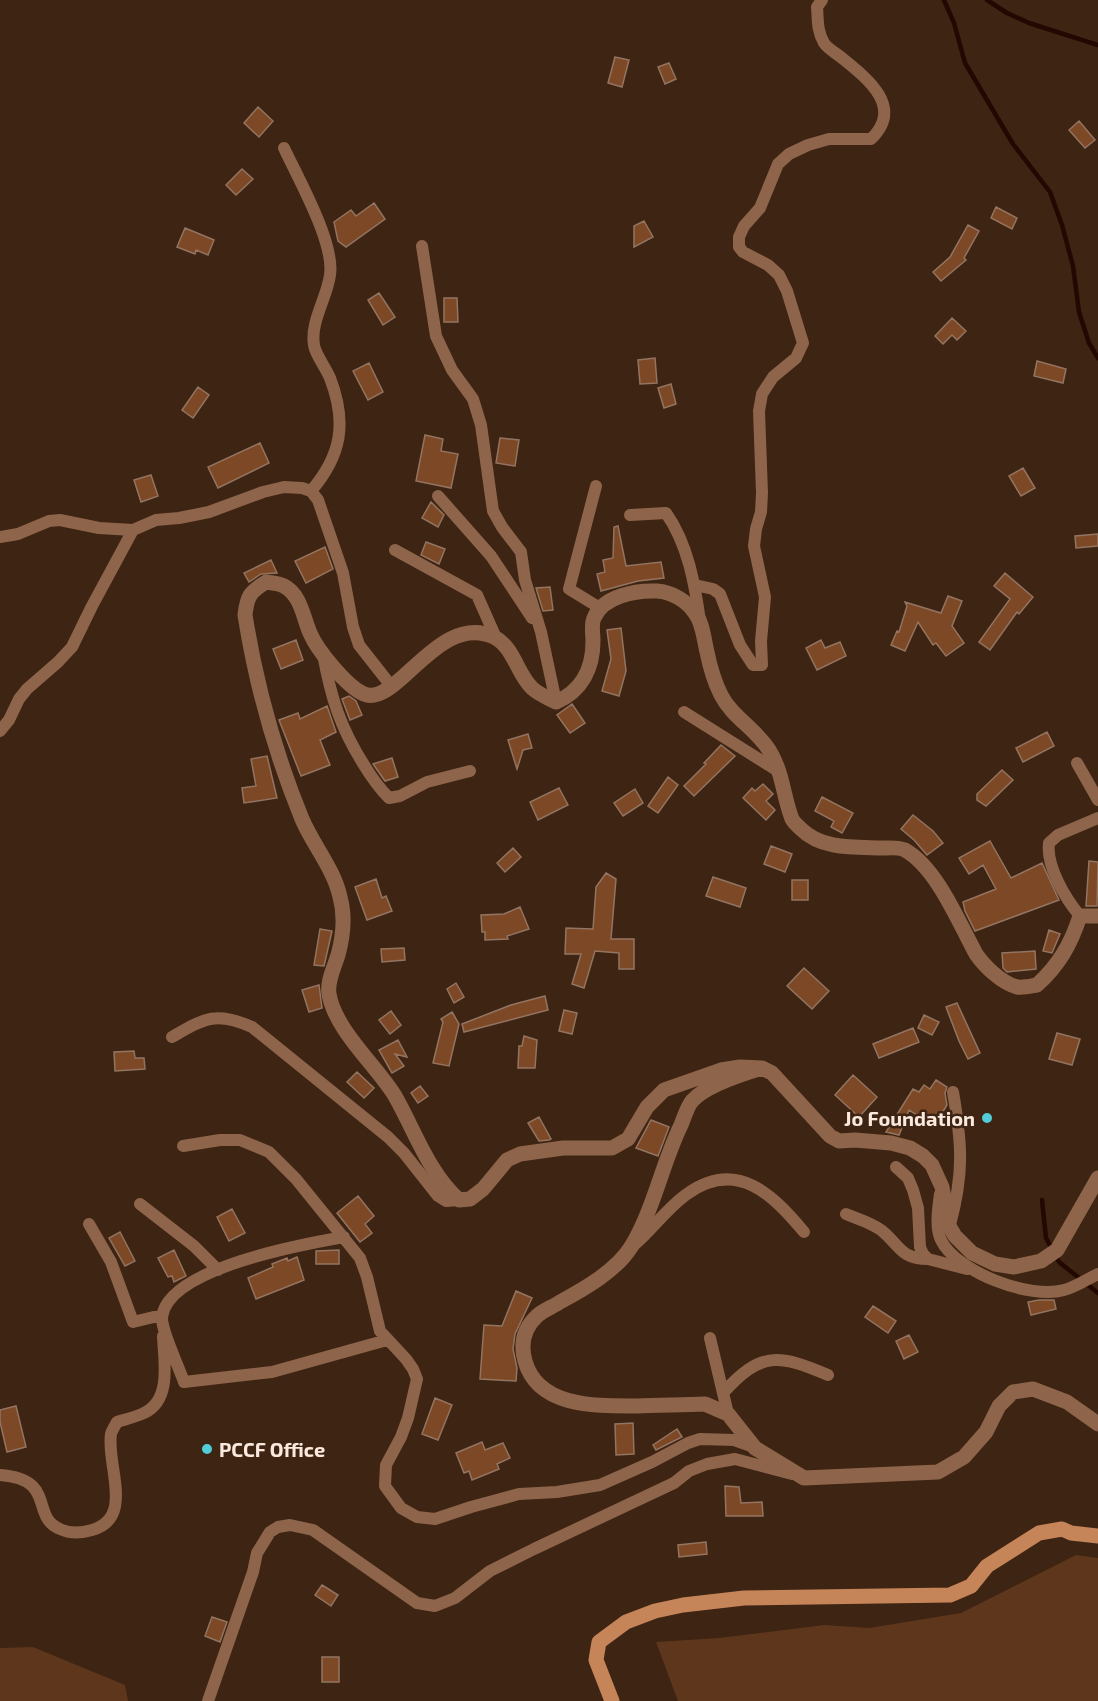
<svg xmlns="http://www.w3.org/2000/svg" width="1098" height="1701" font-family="'Exo 2',sans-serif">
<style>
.green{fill:#5d361c}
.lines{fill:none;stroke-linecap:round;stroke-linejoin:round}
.stream{stroke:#220800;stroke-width:4.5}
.building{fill:#7d4825;stroke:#937461;stroke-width:1.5}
.minor{stroke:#8e644a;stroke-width:12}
.tertiary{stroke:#8e644a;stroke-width:15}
.secondary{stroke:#c68459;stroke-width:15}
.poi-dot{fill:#52ccd6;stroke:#3d2413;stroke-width:2}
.labels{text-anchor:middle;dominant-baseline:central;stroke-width:5;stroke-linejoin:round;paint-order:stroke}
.poi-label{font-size:20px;font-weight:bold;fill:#fbe9de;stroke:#3d2413;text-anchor:end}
</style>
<rect width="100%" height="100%" fill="#3d2413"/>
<!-- green -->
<path class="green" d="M1076,1555L1098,1558V1701H678L656,1642L719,1638L824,1625L869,1628L961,1613Z
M33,1647L125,1685L128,1701H0V1648Z"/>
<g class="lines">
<!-- stream -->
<path class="stream" d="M944,0L954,23L965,63L1013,144L1050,192L1062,225L1073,266L1079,312L1089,343L1098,358
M987,0L1007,13L1029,23L1098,45
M1042,1200L1046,1238L1059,1262L1098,1293"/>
</g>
<!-- building -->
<path class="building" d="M615,57L629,60L622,87L608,83Z
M669,63L676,79L665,84L658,67Z
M258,107L273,121L259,137L244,123Z
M1079,121L1095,140L1085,148L1069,130Z
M242,169L253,179L236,195L226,185Z
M374,203L385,219L346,247L338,241L334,222L351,210L356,216Z
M996,207L1017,218L1012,229L991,218Z
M644,221L653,237L634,247V226Z
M968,225L979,231L964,258L966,260L941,281L933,272L950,257Z
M185,228L214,240L208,255L196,250L195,254L177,247Z
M379,293L395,317L383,325L368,300Z
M444,298H457L458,322H444Z
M952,318L966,331L957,340L952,335L943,344L935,336Z
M655,358L657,383L640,384L638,360Z
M1037,361L1066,369L1063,383L1034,376Z
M369,363L383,392L368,400L353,371Z
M671,384L676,404L664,408L658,388Z
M198,387L209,395L193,418L182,410Z
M425,435L443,439L441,451L458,454L451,488L416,481Z
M500,438L519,440L515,466L496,463Z
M260,443L269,463L218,488L208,467Z
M1023,468L1035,488L1021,496L1009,476Z
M151,475L158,496L141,502L134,480Z
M431,502L444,515L438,527L422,518Z
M618,526L626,566L661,562L664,578L638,581L601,591L597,574L605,572L603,560L613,558L614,527Z
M1098,534V546L1076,548L1075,536Z
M426,542L445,549L439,564L421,555Z
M325,547L333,569L306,583L295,561Z
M271,560L277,573L261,574L249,582L244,573Z
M1005,573L1033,597L1019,614L1017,612L990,650L979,642L1010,599L994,586Z
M550,587L553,610L543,611L536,588Z
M948,596L962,601L952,626L964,643L946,656L936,643L933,645L918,622L905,651L891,645L897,631L899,632L907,606L905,602L941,613Z
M621,628L626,671L619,696L602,691L611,659L607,630Z
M296,640L303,660L281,669L273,649Z
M821,640L825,648L840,642L846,656L817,670L806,648Z
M349,696L356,701L362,715L350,720L342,699Z
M572,704L585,723L570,733L557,715Z
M327,706L336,732L320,740L330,765L301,776L279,720L298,713L300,719Z
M1047,732L1054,746L1023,762L1016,748Z
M528,734L532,748L523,750L517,769L508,740Z
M721,745L735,756L694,796L684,786L706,764L704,763Z
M267,756L277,798L244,803L242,788L256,786L251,759Z
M392,758L398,777L385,781L373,764Z
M1002,770L1013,780L986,806L977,800V794Z
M668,777L678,785L658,813L648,806Z
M763,784L773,794L766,801L775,810L766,820L743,798L752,788L755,791Z
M559,788L568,805L538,820L530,802Z
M635,789L643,803L623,816L614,803Z
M822,797L853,813L842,833L831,827L834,821L815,811Z
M913,815L933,831L943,843L927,855L914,840L901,829Z
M990,841L1011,878L1042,863L1059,900L975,931L965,911L963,902L996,889L983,865L969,874L959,858Z
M771,846L792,854L785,872L764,864Z
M513,848L521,857L505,872L497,863Z
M1089,861L1098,862L1097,906H1086Z
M606,873L616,879L611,939H634V969H619V953L595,951L584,988L572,984L581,954H565L566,928L593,929L596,887Z
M713,877L746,888L740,907L706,896Z
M376,879L382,898L386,896L392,911L367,920L355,887Z
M792,880H808V900H792Z
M520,907L529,929L507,936L508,939L485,940V932H482L481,915L504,914Z
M320,929L332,931L324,966L314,965Z
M1049,930L1060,934L1052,953L1043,951Z
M404,948L405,960L382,962L381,949Z
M1035,951L1036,969L1007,972L1003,968L1002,953Z
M804,968L829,991L812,1009L787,986Z
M456,983L464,997L454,1003L447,989Z
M319,985L322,1008L309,1012L302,990Z
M545,996L548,1010L464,1032L462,1024L511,1005Z
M957,1003L980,1053L968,1059L959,1041L946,1007Z
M564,1010L577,1013L572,1034L559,1031Z
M391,1011L401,1025L390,1034L379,1020Z
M452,1012L459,1024L449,1066L433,1063L443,1022L441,1019Z
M924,1015L939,1022L932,1035L918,1028Z
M913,1028L919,1042L879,1058L873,1044Z
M1057,1033L1080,1039L1072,1065L1049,1059Z
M524,1036L537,1040L535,1068H518L519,1046H522Z
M398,1040L407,1057L395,1054L404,1066L392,1073L379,1050Z
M134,1051L135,1058H144L145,1069L115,1071L114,1052Z
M357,1072L374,1088L364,1098L347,1082Z
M853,1075L877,1097L859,1117L835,1095Z
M936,1080L947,1087L945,1093L947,1105L939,1118L936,1116L931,1124L909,1110L899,1135L886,1132L913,1089L919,1092L924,1085L930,1089Z
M420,1086L428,1096L418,1103L411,1093Z
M539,1117L551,1139L549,1140L539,1141L528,1123Z
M651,1120L669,1127L658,1156L636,1148Z
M358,1196L374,1216L365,1224L372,1233L360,1242L337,1213Z
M232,1209L245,1233L229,1241L217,1217Z
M120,1232L135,1261L125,1266L109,1238Z
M174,1250L186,1276L174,1282L172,1276L168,1277L158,1258Z
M339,1250V1264H316V1251Z
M297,1257L304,1280L256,1299L248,1278L273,1267L272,1264L287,1258L288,1261Z
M516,1291L532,1298L515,1334L513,1349L517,1368L516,1381L480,1379L484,1325L502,1326Z
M1039,1300H1054L1056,1309L1031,1315L1028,1302Z
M873,1306L896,1321L888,1333L865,1317Z
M909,1335L918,1352L904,1359L896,1341Z
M435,1398L452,1405L438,1440L422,1434Z
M16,1406L26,1447L7,1452L0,1422V1410Z
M633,1423L634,1454L616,1455L615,1424Z
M677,1429L682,1437L656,1450L653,1445Z
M482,1442L485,1450L503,1443L510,1458L497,1464L499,1469L472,1480L469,1471L464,1473L456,1453Z
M725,1486L739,1487L741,1503L762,1502L763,1516H726Z
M706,1542L707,1554L679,1557L678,1545Z
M322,1585L338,1595L331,1606L315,1595Z
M212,1617L227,1622L220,1642L205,1636Z
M322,1657H339V1682H322Z"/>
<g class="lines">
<!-- minor -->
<path class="minor" d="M284,148C298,178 335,243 330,275C327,298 310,322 314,345C315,354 326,368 330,378C347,422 342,455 311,491
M422,246L436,336L452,370L473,399L481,425L493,511L502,527L521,552L525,580L541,632L556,702
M596,486L569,589L600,608
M438,496L491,556L532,618
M630,515L666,513C688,544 695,585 700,621
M0,537L18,534L49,521L60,520L99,528L133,530
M395,550L477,595L496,638
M695,585L713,589L720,594L740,645L753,665H762L761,641L765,597L754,546L756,529L761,512L762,493L759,411L762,394L773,377L796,358L803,343L787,291L779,275L768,265L743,252L739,247V237L744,226L760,208L778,164L789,154L808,145L829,139H871C904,107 868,79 842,58C836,53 828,49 824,43C817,31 818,20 817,7L822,0
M323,654C331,698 340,727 364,765C372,778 379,788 389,798L400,796L427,782L470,771
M684,712L778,771
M0,731L9,720L19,699L27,689L58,662L72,647L92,606L133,530L156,520L179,518L209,512L263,492L284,487L302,488L311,491L318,500L343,573L353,627L359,645L392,687
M1077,763L1098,800
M1080,916C1065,898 1046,866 1049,843L1058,835L1098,818
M172,1037C205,1018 216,1011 252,1027L388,1137L404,1153L438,1196L446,1201L459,1200
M183,1146L220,1140H240L269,1152L296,1179L360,1258L367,1277L380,1331L406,1359L413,1369L417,1379L408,1418L401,1437L386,1465L385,1486L401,1508L417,1517L435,1519L471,1507L519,1494L557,1492L600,1485L652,1462L688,1443L700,1439L734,1440L754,1447
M896,1167L908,1178L913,1190L918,1208L920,1247L923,1254L928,1259L967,1269
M940,1194C938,1208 935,1228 941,1240C956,1272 1031,1300 1064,1290C1076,1287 1087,1279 1098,1274
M140,1204L194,1246L218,1270
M846,1214C858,1219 870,1222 881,1230C900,1245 900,1259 928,1259
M89,1224L111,1262L133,1322L162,1315
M950,1225C964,1173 962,1144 953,1092
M344,1237C304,1244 168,1268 162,1317C161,1330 179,1367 184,1382L272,1372L387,1340
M633,1246C652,1230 667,1208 687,1194C737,1158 773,1195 804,1232
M710,1338L728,1414
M723,1393C761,1351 778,1354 828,1375
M0,1475C57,1479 30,1517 60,1529C70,1534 82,1533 92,1530C135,1518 106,1465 111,1434C112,1430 115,1426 117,1422C126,1419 136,1417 144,1413C172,1400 164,1361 163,1336
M208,1701L253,1572L257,1553L270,1532L278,1527L290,1525L313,1530L417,1603L435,1606L455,1598L490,1571L534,1549L674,1483L689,1471L707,1464L735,1459L792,1474"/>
<!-- tertiary -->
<path class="tertiary" d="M762,1068L740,1067L721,1070L664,1090L647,1107L628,1139L612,1148H563L520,1154L507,1160L483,1189L470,1199L459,1200C428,1172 415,1131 395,1096C376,1065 335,1030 329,994C327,981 334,968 338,955C343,937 345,915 340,897C334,869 313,845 302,819C275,753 256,685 245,615C247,596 250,592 266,582C271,583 279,583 284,586C301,595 303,617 310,633C317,650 347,687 364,694C397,708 438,611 494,637C514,647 517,674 532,688C538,694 548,698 556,702C582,691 593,668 593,641C593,634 591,624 594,618C603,596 636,590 657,591C672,592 687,601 695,613C703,623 704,640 707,652C710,667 714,681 721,695C732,717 756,729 769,750C783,772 783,796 792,819C794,823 798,826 801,829C822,850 855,847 883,848C889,848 899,847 905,850C937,868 959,923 976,954C985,967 1002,983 1017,987C1023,988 1031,986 1037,985C1059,965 1071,944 1080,916H1098
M1098,1178L1057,1250L1041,1261L1014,1267L995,1264L972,1253L955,1236L949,1226L942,1187L932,1165L923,1156L910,1148L891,1143L855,1140L839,1141L830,1136L772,1073L762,1068C742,1074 706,1085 692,1101C687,1107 684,1118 681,1125C662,1164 654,1209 631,1247C616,1271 584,1289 560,1302C553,1307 543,1310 537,1316C524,1328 520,1343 525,1361C538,1408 597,1406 637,1406C660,1405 682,1405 705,1404L728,1414L755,1448L804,1478L938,1472L964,1457L986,1432L999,1406L1013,1392L1033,1389L1067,1402L1098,1424"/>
<!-- secondary -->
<path class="secondary" d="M612,1701L596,1660L599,1642L626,1622L655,1611L683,1605L744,1598L950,1595L971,1586L987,1566L1039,1533L1062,1529L1071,1533L1098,1536"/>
</g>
<!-- markers -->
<g class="poi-dot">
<circle cx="987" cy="1118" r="6"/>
<circle cx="207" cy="1449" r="6"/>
</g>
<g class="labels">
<!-- poi labels -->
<g class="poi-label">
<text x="975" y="1118">Jo Foundation</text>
<text x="219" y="1449" text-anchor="start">PCCF Office</text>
</g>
</g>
</svg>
